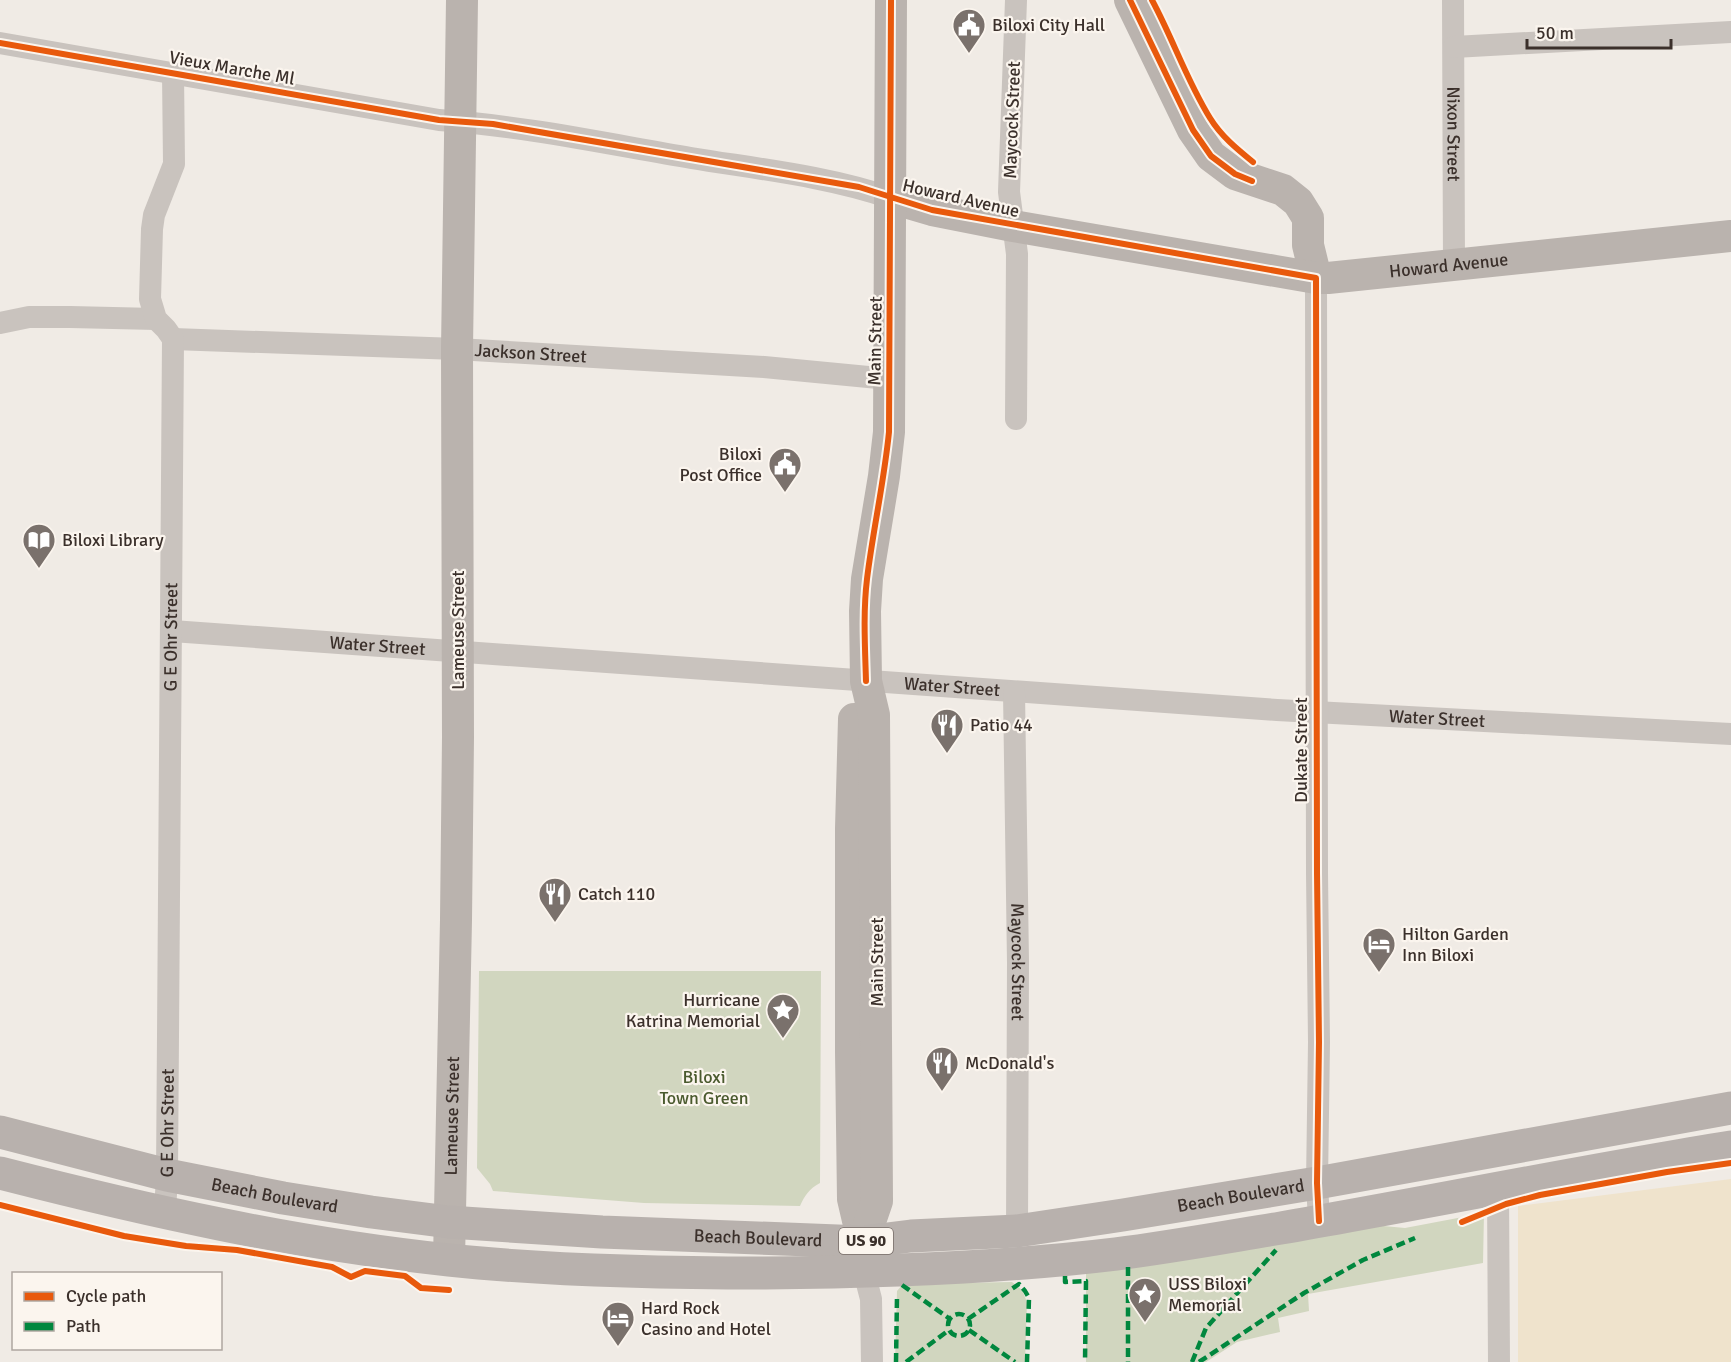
<svg xmlns="http://www.w3.org/2000/svg" width="1731" height="1362" font-family="Signika,sans-serif">
<style>
.green{fill:#d1d6bf}
.sand{fill:#efe3cc}
.lines{fill:none;stroke-linecap:round;stroke-linejoin:round}
.street{stroke:#c9c3be;stroke-width:22}
.secondary{stroke:#bab3ae;stroke-width:32}
.primary{stroke:#b8b1ad;stroke-width:33}
.quiet{stroke:#00873e;stroke-width:4.5;stroke-dasharray:9 4.5;stroke-linecap:butt}
.cycleway-casing{stroke:#fbf5ee;stroke-width:10}
.cycleway{stroke:#e8590c;stroke-width:6}
.labels{text-anchor:middle;dominant-baseline:central;stroke-width:4.5;stroke-linejoin:round;paint-order:stroke}
.shield{fill:#fbf5ee;stroke:#756b66;stroke-width:1.5}
.shield-label{font-size:16px;font-weight:bold;fill:#3b302b}
.poi-label{font-size:18px;fill:#3b302b;stroke:#fbf5ee;text-anchor:start}
.street-label{font-size:18px;fill:#3b302b;stroke:#fbf5ee}
.park-label{font-size:18px;fill:#4a5a2e;stroke:#fbf5ee}
</style>
<rect width="100%" height="100%" fill="#f0ebe5"/>
<!-- green -->
<path class="green" d="M479,971H821L820,1183C809,1189 805,1195 800,1206L644,1203L493,1191L490,1184L477,1168Z
M1484,1213L1483,1263L1308,1294L1309,1311L1278,1318L1280,1332L1237,1342L1206,1362H1086V1272L1362,1224L1405,1228Z
M1012,1282L1022,1290L1027,1302L1025,1362H895L897,1291L903,1284Z"/>
<!-- sand -->
<path class="sand" d="M1731,1179V1362H1518V1206Z"/>
<g class="lines">
<!-- street -->
<g class="street">
<path d="M1016,0L1009,192L1017,254L1016,419"/>
<path id="s1" d="M1453,0L1454,266"/>
<path d="M0,43L439,120C524,126 608,144 691,158C758,169 827,176 891,198"/>
<path d="M1454,47L1731,32"/>
<path d="M1316,278L1317,873L1319,1042L1317,1183L1319,1221"/>
<path d="M0,323L29,317H70L156,319"/>
<path id="s2" d="M173,339L457,349L764,367L889,379"/>
<path id="s3" d="M172,631L1277,710L1731,734"/>
<path id="s4" d="M1014,692L1018,962L1017,1231"/>
<path d="M1498,1188L1499,1362"/>
<path id="s5" d="M165,1213L167,1175L173,339L166,329L156,319L150,299L152,229L154,215L174,164L173,73"/>
<path d="M863,1259L864,1272L871,1299L872,1362"/>
</g>
<!-- secondary -->
<g class="secondary">
<path d="M1130,0L1193,130L1211,156L1235,174L1283,190L1298,202L1308,218V245L1316,278"/>
<path id="s6" d="M891,198L932,210L1013,226L1316,278H1328L1731,236"/>
<path d="M854,719L851,829V1052L853,1199L863,1242"/>
<path d="M863,1242L877,1201L874,715L866,681L865,611L867,579L884,476L889,432L891,0"/>
<path id="s7" d="M449,1260L456,920L458,737L457,349L462,0"/>
</g>
<!-- primary -->
<g class="primary">
<path id="s8" d="M0,1132L167,1175L283,1198L371,1212L449,1222L602,1232L863,1242L911,1236L1017,1231L1123,1215L1317,1183L1731,1108"/>
<path d="M0,1173C148,1211 297,1244 449,1260C553,1271 660,1273 765,1273C882,1272 1000,1268 1116,1254C1171,1247 1226,1237 1281,1228C1431,1202 1581,1171 1731,1147"/>
</g>
<!-- quiet -->
<path class="quiet" d="M1128,1267V1362
M1065,1276V1282L1086,1281L1085,1362
M902,1285L950,1319
M948 1325a11 11 0 1 1 22 0a11 11 0 1 1-22 0Z
M968,1319L1019,1284L1025,1291L1029,1298L1027,1362
M969,1330L1015,1362
M896,1362L897,1296
M906,1362L949,1330
M1192,1362L1206,1328L1276,1250
M1199,1362L1304,1293L1363,1260L1415,1238"/>
<defs>
<path id="cycleway" d="M1130,0L1193,130L1211,156L1235,174L1252,181
M1152,0C1173,39 1187,81 1210,118C1221,136 1237,149 1253,162
M0,43L439,120L493,124L859,187L932,210L1316,278L1317,873L1319,1042L1317,1183L1319,1221
M866,681C865,647 863,612 867,579C873,530 884,482 889,432L891,0
M0,1205L124,1236L186,1246L237,1250L332,1267L351,1277L365,1271L405,1276L421,1288L449,1290
M1462,1222L1506,1204L1540,1195L1667,1172L1731,1163"/>
</defs>
<!-- cycleway casing -->
<use href="#cycleway" class="cycleway-casing"/>
<!-- cycleway -->
<use href="#cycleway" class="cycleway"/>
</g>
<!-- icons -->
<defs>
<symbol id="civic-pin" viewBox="-11 -11 22 30"><path d="M0 17L-7.5 6A9.5 9.5 0 1 1 7.5 6Z" fill="#7a716c" stroke="#fbf5ee"/><path d="M-.6-6.5H3V-4.5H.6V-3L4-1V1h2V6H-6V1h2V-1L-.6-3ZM-1.2 2.5V6h2.4V2.5Z" fill="#fff"/></symbol>
<symbol id="library-pin" viewBox="-11 -11 22 30"><path d="M0 17L-7.5 6A9.5 9.5 0 1 1 7.5 6Z" fill="#7a716c" stroke="#fbf5ee"/><path d="M-6-4Q-3-5.5-.7-3.5V5Q-3 3-6 4ZM6-4Q3-5.5 .7-3.5V5Q3 3 6 4Z" fill="#fff"/></symbol>
<symbol id="restaurant-pin" viewBox="-11 -11 22 30"><path d="M0 17L-7.5 6A9.5 9.5 0 1 1 7.5 6Z" fill="#7a716c" stroke="#fbf5ee"/><path d="M-5-6h1v4h1v-4h1v4h1v-4h1v5L-1.5 .5V6h-2V.5L-5-1ZM5-6V6H3V1.5H1.5Q1.5-4 5-6Z" fill="#fff"/></symbol>
<symbol id="hotel-pin" viewBox="-11 -11 22 30"><path d="M0 17L-7.5 6A9.5 9.5 0 1 1 7.5 6Z" fill="#7a716c" stroke="#fbf5ee"/><path d="M-6-4.5h1.5V1H6V5H4.5V3h-9V5H-6ZM-4 0a1.8 1.8 0 1 1 3.6 0ZM.5 0V-2.5h3Q6-2.5 6 0Z" fill="#fff"/></symbol>
<symbol id="sight-pin" viewBox="-11 -11 22 30"><path d="M0 17L-7.5 6A9.5 9.5 0 1 1 7.5 6Z" fill="#7a716c" stroke="#fbf5ee"/><path d="M0-6L1.8-2.2L6-1.7L2.9 1.2L3.7 5.4L0 3.3L-3.7 5.4L-2.9 1.2L-6-1.7L-1.8-2.2Z" fill="#fff"/></symbol>
</defs>
<g fill-rule="evenodd">
<use href="#civic-pin" x="950" y="6" width="38" height="52"/>
<use href="#civic-pin" x="766" y="445" width="38" height="52"/>
<use href="#library-pin" x="20" y="521" width="38" height="52"/>
<use href="#restaurant-pin" x="928" y="706" width="38" height="52"/>
<use href="#restaurant-pin" x="536" y="875" width="38" height="52"/>
<use href="#hotel-pin" x="1360" y="925" width="38" height="52"/>
<use href="#sight-pin" x="764" y="991" width="38" height="52"/>
<use href="#restaurant-pin" x="923" y="1044" width="38" height="52"/>
<use href="#sight-pin" x="1126" y="1275" width="38" height="52"/>
<use href="#hotel-pin" x="599" y="1299" width="38" height="52"/>
</g>
<g class="labels">
<!-- shield labels -->
<rect class="shield" x="839" y="1228" width="54" height="26" rx="4.5"/>
<g class="shield-label">
<text x="866" y="1241">US 90</text>
</g>
<!-- poi labels -->
<g class="poi-label">
<text x="992" y="25">Biloxi City Hall</text>
<text x="762" y="454" text-anchor="end">Biloxi<tspan x="762" dy="21">Post Office</tspan></text>
<text x="62" y="540">Biloxi Library</text>
<text x="970" y="725">Patio 44</text>
<text x="578" y="894">Catch 110</text>
<text x="1402" y="934">Hilton Garden<tspan x="1402" dy="21">Inn Biloxi</tspan></text>
<text x="760" y="1000" text-anchor="end">Hurricane<tspan x="760" dy="21">Katrina Memorial</tspan></text>
<text x="965" y="1063">McDonald's</text>
<text x="1168" y="1284">USS Biloxi<tspan x="1168" dy="21">Memorial</tspan></text>
<text x="641" y="1308">Hard Rock<tspan x="641" dy="21">Casino and Hotel</tspan></text>
</g>
<!-- street labels -->
<g class="street-label">
<text transform="translate(232 68) rotate(10)">Vieux Marche Ml</text>
<text transform="translate(1012 120) rotate(-88)">Maycock Street</text>
<text stroke="none"><textPath href="#s1" startOffset="134">Nixon Street</textPath></text>
<text transform="translate(961 198) rotate(13)">Howard Avenue</text>
<text stroke="none"><textPath href="#s6" startOffset="566">Howard Avenue</textPath></text>
<text transform="translate(875 341) rotate(-89)">Main Street</text>
<text stroke="none"><textPath href="#s2" startOffset="358">Jackson Street</textPath></text>
<text transform="translate(458 630) rotate(-90)">Lameuse Street</text>
<text stroke="none"><textPath href="#s5" startOffset="576">G E Ohr Street</textPath></text>
<text stroke="none"><textPath href="#s3" startOffset="206">Water Street</textPath></text>
<text stroke="none"><textPath href="#s3" startOffset="782">Water Street</textPath></text>
<text stroke="none"><textPath href="#s3" startOffset="1268">Water Street</textPath></text>
<text transform="translate(1301 750) rotate(-90)">Dukate Street</text>
<text transform="translate(877 962) rotate(-90)">Main Street</text>
<text stroke="none"><textPath href="#s4" startOffset="270">Maycock Street</textPath></text>
<text stroke="none"><textPath href="#s7" startOffset="144">Lameuse Street</textPath></text>
<text stroke="none"><textPath href="#s5" startOffset="90">G E Ohr Street</textPath></text>
<text stroke="none"><textPath href="#s8" startOffset="282">Beach Boulevard</textPath></text>
<text stroke="none"><textPath href="#s8" startOffset="1254">Beach Boulevard</textPath></text>
<text stroke="none"><textPath href="#s8" startOffset="768">Beach Boulevard</textPath></text>
</g>
<!-- park labels -->
<g class="park-label">
<text x="704" y="1077">Biloxi<tspan x="704" dy="21">Town Green</tspan></text>
</g>
</g>
<!-- legend -->
<rect x="12" y="1272" width="210" height="78" fill="#fbf5ee" stroke="#aea6a0" stroke-width="1.5"/>
<rect x="24" y="1292" width="30" height="9" fill="#e8590c" stroke="#aea6a0" stroke-width="1.5"/>
<text x="66" y="1302" font-size="18" fill="#3b302b">Cycle path</text>
<rect x="24" y="1322" width="30" height="9" fill="#00873e" stroke="#aea6a0" stroke-width="1.5"/>
<text x="66" y="1332" font-size="18" fill="#3b302b">Path</text>
<!-- scale -->
<path d="M1527 39v9h144v-9" fill="none" stroke="#3b302b" stroke-width="3"/>
<text x="1536" y="39" font-size="18" fill="#3b302b" stroke="#fbf5ee" stroke-width="4.5" paint-order="stroke">50 m</text>
</svg>
